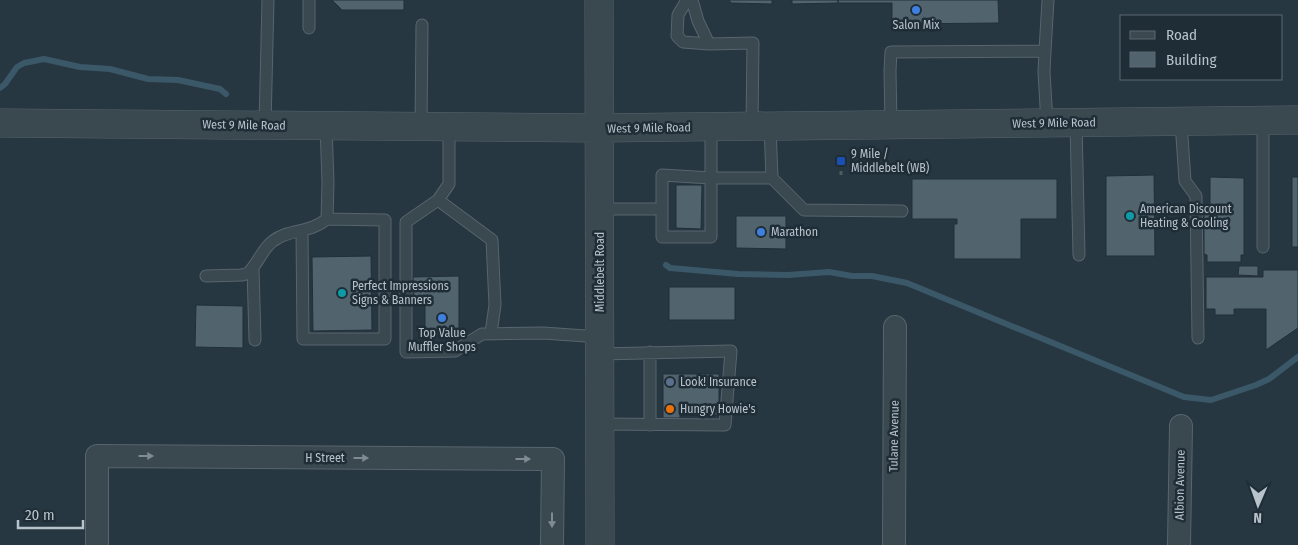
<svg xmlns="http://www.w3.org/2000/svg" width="1298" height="545" font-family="'Fira Sans Condensed',sans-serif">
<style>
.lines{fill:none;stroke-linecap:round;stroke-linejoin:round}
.stream{stroke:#3b5869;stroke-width:6}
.building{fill:#51646e;stroke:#212f38}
.service-casing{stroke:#58656e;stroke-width:13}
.minor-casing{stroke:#58656e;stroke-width:24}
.tertiary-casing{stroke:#58656e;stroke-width:29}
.path{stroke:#485f5e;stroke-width:3;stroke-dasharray:4 4;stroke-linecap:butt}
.service{stroke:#3a4850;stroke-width:11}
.minor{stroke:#3a4850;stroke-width:22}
.tertiary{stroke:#3a4850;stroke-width:28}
.oneway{fill:#7f8b94}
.shop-dot{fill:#3f7fe0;stroke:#1f2d36;stroke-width:2}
.transit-dot{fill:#1a4fb4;stroke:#1f2d36;stroke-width:2}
.culture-dot{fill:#0f9aa8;stroke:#1f2d36;stroke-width:2}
.service-dot{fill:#5c6f8a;stroke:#1f2d36;stroke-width:2}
.food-dot{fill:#e8710a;stroke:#1f2d36;stroke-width:2}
.labels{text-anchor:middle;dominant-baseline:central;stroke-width:5;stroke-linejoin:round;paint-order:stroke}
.poi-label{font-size:12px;fill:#b7c2cb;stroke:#1f2d36;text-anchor:start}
.street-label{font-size:12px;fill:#b7c2cb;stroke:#1f2d36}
</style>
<rect width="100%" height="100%" fill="#263741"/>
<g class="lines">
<!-- stream -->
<path class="stream" d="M0,88L5,84L17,67L24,63L44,59L80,67L110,69L148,79L178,80L220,89L226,94
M666,265L670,268L682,269L738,274L788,275L829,272L852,276H872L907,283L1184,397L1211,400L1256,385L1269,379L1298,357"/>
</g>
<!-- building -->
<path class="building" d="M332,0H404V10H342Z
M729,0H772V4L731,3Z
M792,0H838V3L792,4Z
M838,0H998L999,23L892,24V3H838Z
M1154,175L1155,256H1106V176Z
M1210,177L1244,178V255H1241V262H1207V255L1204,254V209L1210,208Z
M1292,177H1298V247H1292Z
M912,179H1057V219H1021V259H954V224H957V219H912Z
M676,185H702L701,229L676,228Z
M736,216H786V249L736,248Z
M371,256L372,330L313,331L312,257Z
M1239,266H1258V276L1238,275Z
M1263,270H1298V328L1266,350V309H1234V315H1215V309H1206V277H1263Z
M459,276V335L425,336V301L414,302L413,277Z
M669,287H735V320H669Z
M196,305L243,306V348L195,347Z
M663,374H719V415H680V418H663Z"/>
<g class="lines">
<defs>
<path id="service" d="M309,0V28
M687,0L678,15L677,36L683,42L709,44
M692,0L698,21L709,44L753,43L752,126
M1045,51L1048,0
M1263,120V247
M1181,122L1185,181L1196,196L1198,338
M1076,123L1079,255
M891,124L890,71L891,52L1045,51L1044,72L1047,123
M265,125L268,0
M421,127L422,25
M449,127V184L438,200L406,222V352L455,351L482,334L543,333L600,337
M711,127V178L662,175V237H711V178H772L770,126
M772,178L804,210L902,211
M438,200L492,240L495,305L491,333
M600,209H662
M302,231L303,339H385V220L327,219
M253,268L255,340
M206,276L242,275L248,273C258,264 262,249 273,241C290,228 309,234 327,219L328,182L326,126
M650,352V425
M600,354L731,351L725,425L600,424"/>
<path id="minor" d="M97,545V456L553,459L552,545
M894,545L895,327
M1179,545L1181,426"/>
<path id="tertiary" d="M599,0L600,545
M0,123L600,128L1298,120"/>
</defs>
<!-- service casing -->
<use href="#service" class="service-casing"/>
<!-- minor casing -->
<use href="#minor" class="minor-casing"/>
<!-- tertiary casing -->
<use href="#tertiary" class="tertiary-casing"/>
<!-- path -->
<path class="path" d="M841,175V161"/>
<!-- service -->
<use href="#service" class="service"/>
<!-- minor -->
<use href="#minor" class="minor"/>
<!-- tertiary -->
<use href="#tertiary" class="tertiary"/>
</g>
<!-- one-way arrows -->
<defs><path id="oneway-solid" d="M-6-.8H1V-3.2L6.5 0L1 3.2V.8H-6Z" transform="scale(1.25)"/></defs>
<g class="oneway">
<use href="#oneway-solid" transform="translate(146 456)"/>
<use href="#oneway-solid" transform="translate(361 458)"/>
<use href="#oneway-solid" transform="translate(523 459)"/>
<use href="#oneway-solid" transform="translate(552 520) rotate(90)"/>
</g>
<!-- markers -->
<g class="shop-dot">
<circle cx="916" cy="10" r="5"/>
<circle cx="761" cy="232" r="5"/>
<circle cx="442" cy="318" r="5"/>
</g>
<rect class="transit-dot" x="836" y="156" width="10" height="10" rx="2.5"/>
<g class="culture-dot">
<circle cx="1130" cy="216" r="5"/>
<circle cx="342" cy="293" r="5"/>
</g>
<circle class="service-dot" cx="670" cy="382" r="5"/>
<circle class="food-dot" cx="670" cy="409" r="5"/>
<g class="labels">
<!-- poi labels -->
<g class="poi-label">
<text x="916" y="25" text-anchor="middle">Salon Mix</text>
<text x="851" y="154">9 Mile /<tspan x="851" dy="14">Middlebelt (WB)</tspan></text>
<text x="1140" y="209">American Discount<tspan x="1140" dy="14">Heating &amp; Cooling</tspan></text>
<text x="771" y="232">Marathon</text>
<text x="352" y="286">Perfect Impressions<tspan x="352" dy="14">Signs &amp; Banners</tspan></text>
<text x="442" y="333" text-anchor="middle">Top Value<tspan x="442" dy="14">Muffler Shops</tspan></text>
<text x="680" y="382">Look! Insurance</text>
<text x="680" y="409">Hungry Howie's</text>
</g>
<!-- street labels -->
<g class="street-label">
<text transform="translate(1054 123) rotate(-1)">West 9 Mile Road</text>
<text transform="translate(244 125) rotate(1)">West 9 Mile Road</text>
<text transform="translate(649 128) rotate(-1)">West 9 Mile Road</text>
<text transform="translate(600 272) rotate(-90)">Middlebelt Road</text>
<text transform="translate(894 436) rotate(-89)">Tulane Avenue</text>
<text x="325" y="458">H Street</text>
<text transform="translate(1180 485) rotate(-89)">Albion Avenue</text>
</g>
</g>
<!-- legend -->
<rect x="1120" y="15" width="162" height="65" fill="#1f2d36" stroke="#5c6972"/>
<rect x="1130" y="31" width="25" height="8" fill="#3a4850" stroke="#5c6972"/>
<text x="1166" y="40" font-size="15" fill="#b7c2cb">Road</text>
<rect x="1130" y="52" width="25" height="15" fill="#51646e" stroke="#5c6972"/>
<text x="1166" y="65" font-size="15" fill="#b7c2cb">Building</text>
<!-- north arrow -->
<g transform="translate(1258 505) rotate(182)" stroke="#1f2d36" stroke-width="4" paint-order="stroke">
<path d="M0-4L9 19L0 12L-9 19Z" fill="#b7c2cb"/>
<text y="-8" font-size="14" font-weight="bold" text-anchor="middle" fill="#b7c2cb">N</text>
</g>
<!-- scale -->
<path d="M18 520v8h65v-8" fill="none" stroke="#b7c2cb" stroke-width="2.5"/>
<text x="25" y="520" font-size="15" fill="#b7c2cb" stroke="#1f2d36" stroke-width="4" paint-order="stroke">20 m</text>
</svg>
